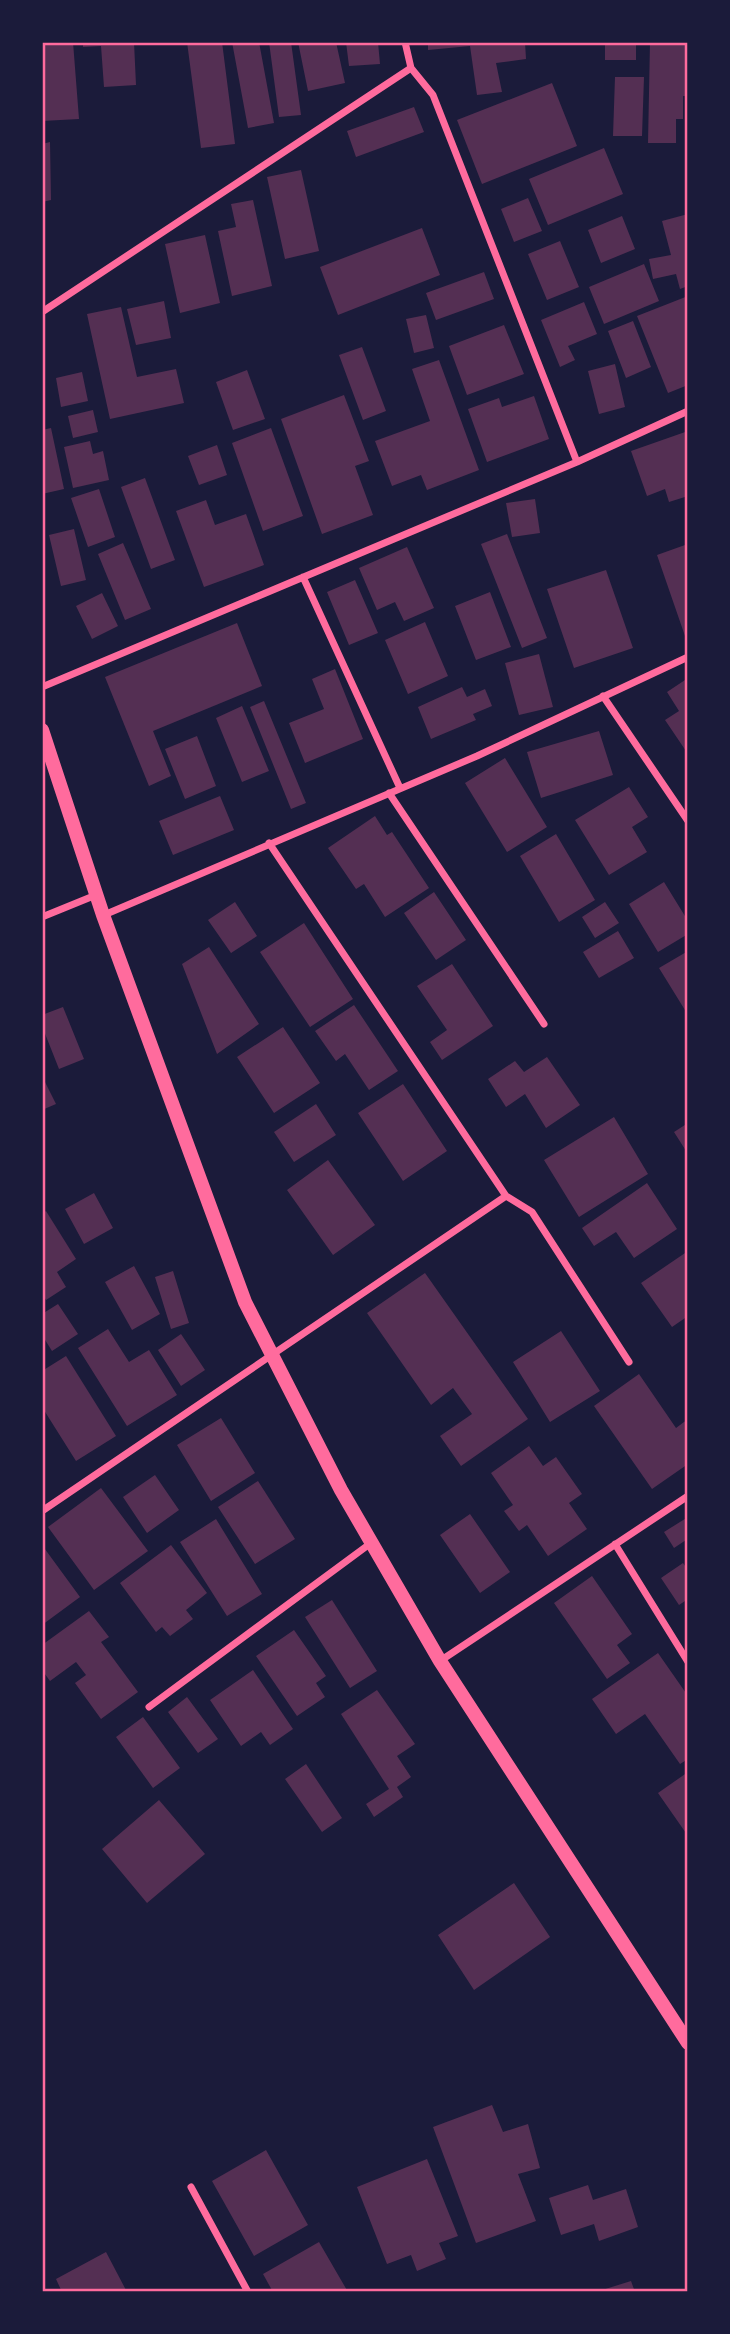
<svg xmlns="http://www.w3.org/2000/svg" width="730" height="2334" font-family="'Archivo Narrow',sans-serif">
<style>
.building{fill:#542f53}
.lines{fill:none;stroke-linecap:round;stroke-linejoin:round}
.minor{stroke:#ff6b9d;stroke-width:7}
.secondary{stroke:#ff6b9d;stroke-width:14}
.neatline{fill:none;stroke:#ff6b9d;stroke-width:2.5}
</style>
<rect width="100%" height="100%" fill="#1b1b3a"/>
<!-- building -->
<path class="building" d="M42,42H73L79,119L42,121Z
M83,42H134L136,85L104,87L101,46L83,47Z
M187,42H222L235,144L201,148Z
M232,42H259L274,123L248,128Z
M269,42H291L301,115L279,117Z
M298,42H336L345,83L308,91Z
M346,42H378L380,64L349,66Z
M428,42H525L526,59L496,63L502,92L477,95L470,46L428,50Z
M605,42H636V60H605Z
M650,42H688V96H683V119H676V143H648Z
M615,77H644L642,136H613Z
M552,83L577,146L482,184L457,120Z
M414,107L424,132L356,157L347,131Z
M50,142L51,200L42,202V144Z
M604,148L623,194L548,225L529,179Z
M301,170L319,251L285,259L267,177Z
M528,198L542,231L514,242L501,209Z
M253,200L272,286L232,296L218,231L236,227L231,204Z
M688,214V286L680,289L676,274L653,279L649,259L671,255L662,221Z
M622,216L635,249L601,263L588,230Z
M422,228L440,275L338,315L320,267Z
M205,235L220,303L180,313L165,244Z
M560,241L579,287L547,300L528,254Z
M644,264L659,301L604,324L589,287Z
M484,272L494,299L436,320L426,293Z
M688,296V385L668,393L637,316Z
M164,301L171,338L136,345L127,309Z
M584,302L597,334L568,346L575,360L560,367L541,320Z
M121,307L137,377L176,369L184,403L110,419L87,314Z
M426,315L434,348L414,353L406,319Z
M633,321L651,367L626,378L608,331Z
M504,325L524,374L467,395L449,346Z
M362,347L386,411L363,420L339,355Z
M439,360L479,470L427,490L421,475L392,486L375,441L430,421L412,369Z
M615,364L625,407L599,414L588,371Z
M247,370L265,419L233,430L216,382Z
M82,372L88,401L61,407L56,378Z
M344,395L369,461L355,466L373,515L322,534L281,419Z
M534,396L549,439L487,462L468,409L499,398L502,407Z
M93,410L98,432L73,438L68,416Z
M51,428L64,489L42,494V430Z
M271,428L303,516L263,531L232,443Z
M688,431V496L669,502L665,489L647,496L631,451Z
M90,441L93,454L103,451L109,480L73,488L64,447Z
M217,445L227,475L199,485L188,456Z
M145,478L175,560L151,569L121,487Z
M99,489L115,537L88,547L71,498Z
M535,499L540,533L512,537L506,503Z
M206,500L215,525L246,514L264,565L204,587L176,511Z
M74,529L86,580L61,586L49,535Z
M507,534L547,638L522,648L481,544Z
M123,543L151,609L125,620L98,554Z
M685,545L688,635L685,636L657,555Z
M407,547L434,608L404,621L395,602L377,610L359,568Z
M606,570L633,648L574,668L547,589Z
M355,580L378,633L349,645L327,592Z
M490,592L511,647L476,660L455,606Z
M102,593L118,626L92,639L76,606Z
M425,622L448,676L408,694L385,640Z
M237,623L262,686L153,731L171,776L149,786L105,677Z
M539,654L553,707L519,715L505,663Z
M335,669L363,739L305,763L289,723L324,709L312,679Z
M688,678V754L665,720L679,711L667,692Z
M462,687L467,697L485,689L492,706L473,714L476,720L431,739L418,707Z
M264,701L306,803L291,809L250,707Z
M242,706L269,771L242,782L216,718Z
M599,731L613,775L541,798L527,752Z
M197,736L216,786L185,799L165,749Z
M505,758L547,827L507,852L465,783Z
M629,787L648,817L632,827L647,852L609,875L575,820Z
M220,796L234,830L173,855L159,821Z
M375,816L387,835L392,832L429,888L385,917L364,884L356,889L328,848Z
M556,834L595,900L559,922L520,856Z
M664,882L688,921V934L658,952L629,904Z
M434,892L466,940L436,960L404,913Z
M235,902L257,936L231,953L208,920Z
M605,902L619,923L595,938L582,917Z
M304,923L353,999L310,1027L260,952Z
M618,931L634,958L599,978L583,952Z
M209,947L259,1024L217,1054L182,964Z
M688,951V1015L659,968Z
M452,964L493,1026L442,1060L430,1042L447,1030L417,986Z
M354,1005L398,1071L369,1090L345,1054L336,1061L315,1031Z
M63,1007L84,1059L59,1069L42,1026V1015Z
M283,1027L320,1083L274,1113L237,1057Z
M547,1057L580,1105L546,1128L525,1094L506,1107L488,1079L515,1061L524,1072Z
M42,1076L56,1104L42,1110Z
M403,1084L447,1151L403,1181L358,1113Z
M316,1104L336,1135L294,1162L274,1132Z
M614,1117L648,1174L579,1217L544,1160Z
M688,1123V1154L674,1132Z
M328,1160L375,1225L333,1255L287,1190Z
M647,1183L677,1229L634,1258L616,1232L594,1246L582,1228Z
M94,1193L113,1228L84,1244L65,1209Z
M46,1211L76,1259L57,1272L66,1287L46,1300L42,1293V1214Z
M688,1251V1316L672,1327L641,1283Z
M134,1266L160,1314L132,1330L105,1282Z
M173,1271L189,1323L171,1329L155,1277Z
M425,1273L528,1419L461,1466L440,1436L472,1414L453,1388L431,1405L367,1313Z
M58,1304L78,1334L52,1351L42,1335V1314Z
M108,1329L129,1362L149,1350L177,1395L127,1426L78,1348Z
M561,1331L600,1391L550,1422L513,1362Z
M181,1334L205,1370L181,1386L158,1350Z
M66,1356L116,1436L76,1461L42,1407V1371Z
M639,1374L676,1428L688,1419V1464L652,1489L594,1406Z
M221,1418L255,1473L211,1501L177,1445Z
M529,1446L543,1466L556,1457L582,1494L569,1503L587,1529L548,1556L527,1525L519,1531L504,1511L513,1505L491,1473Z
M155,1475L179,1510L147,1533L123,1497Z
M258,1481L295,1539L255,1564L218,1507Z
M101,1488L148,1551L94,1590L48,1527Z
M470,1514L510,1572L480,1593L440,1535Z
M688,1517V1543L686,1540L674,1548L664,1532Z
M216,1519L262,1594L227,1616L180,1542Z
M42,1545L80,1597L42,1625Z
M171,1545L207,1593L186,1610L193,1619L170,1636L162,1627L156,1632L120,1583Z
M683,1563L688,1570V1599L679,1605L661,1578Z
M592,1576L632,1634L617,1645L630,1663L607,1679L554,1603Z
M332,1600L377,1671L350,1688L305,1617Z
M89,1611L109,1637L101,1642L138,1692L101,1719L75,1683L86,1675L76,1662L50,1681L42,1670V1645Z
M294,1630L326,1676L316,1683L325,1697L297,1716L256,1656Z
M658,1653L688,1696V1759L680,1764L645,1714L616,1734L592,1699Z
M253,1670L293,1729L270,1745L261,1732L241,1746L210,1700Z
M377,1690L415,1744L397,1756L411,1777L397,1787L403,1797L374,1817L366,1804L389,1789L341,1714Z
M187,1697L218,1739L198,1753L168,1712Z
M143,1717L180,1768L153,1788L116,1737Z
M306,1764L342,1818L322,1832L285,1779Z
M688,1772V1836L658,1793Z
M159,1800L205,1854L147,1903L102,1849Z
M514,1883L550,1937L474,1990L438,1935Z
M492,2105L503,2132L528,2124L540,2168L518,2174L536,2221L476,2243L433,2127Z
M266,2150L308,2225L254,2256L212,2181Z
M427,2159L458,2236L439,2243L446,2259L417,2271L411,2255L387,2264L357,2187Z
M588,2185L593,2200L626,2189L638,2227L599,2241L594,2224L561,2235L549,2198Z
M319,2242L348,2292H273L263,2274Z
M106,2252L127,2292H62L56,2279Z
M631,2281L635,2292H599V2291Z"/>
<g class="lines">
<!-- minor -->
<path class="minor" d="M405,42L411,68L433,95L577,462
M42,312L411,68
M303,577L400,788
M42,687L577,462L688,411
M603,696L688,821
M389,793L544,1024
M104,915L477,756L688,657
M42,917L96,895
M506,1196L532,1212L629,1362
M42,1511L506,1196L269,843
M615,1544L688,1662
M440,1661L688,1496
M149,1707L371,1543
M191,2187L248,2292"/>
<!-- secondary -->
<path class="secondary" d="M42,730L103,915L245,1302L341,1490L440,1661L688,2043"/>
</g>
<!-- border -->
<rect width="730" height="2334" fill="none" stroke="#1b1b3a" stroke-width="88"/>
<rect x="44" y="44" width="642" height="2246" class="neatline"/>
</svg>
